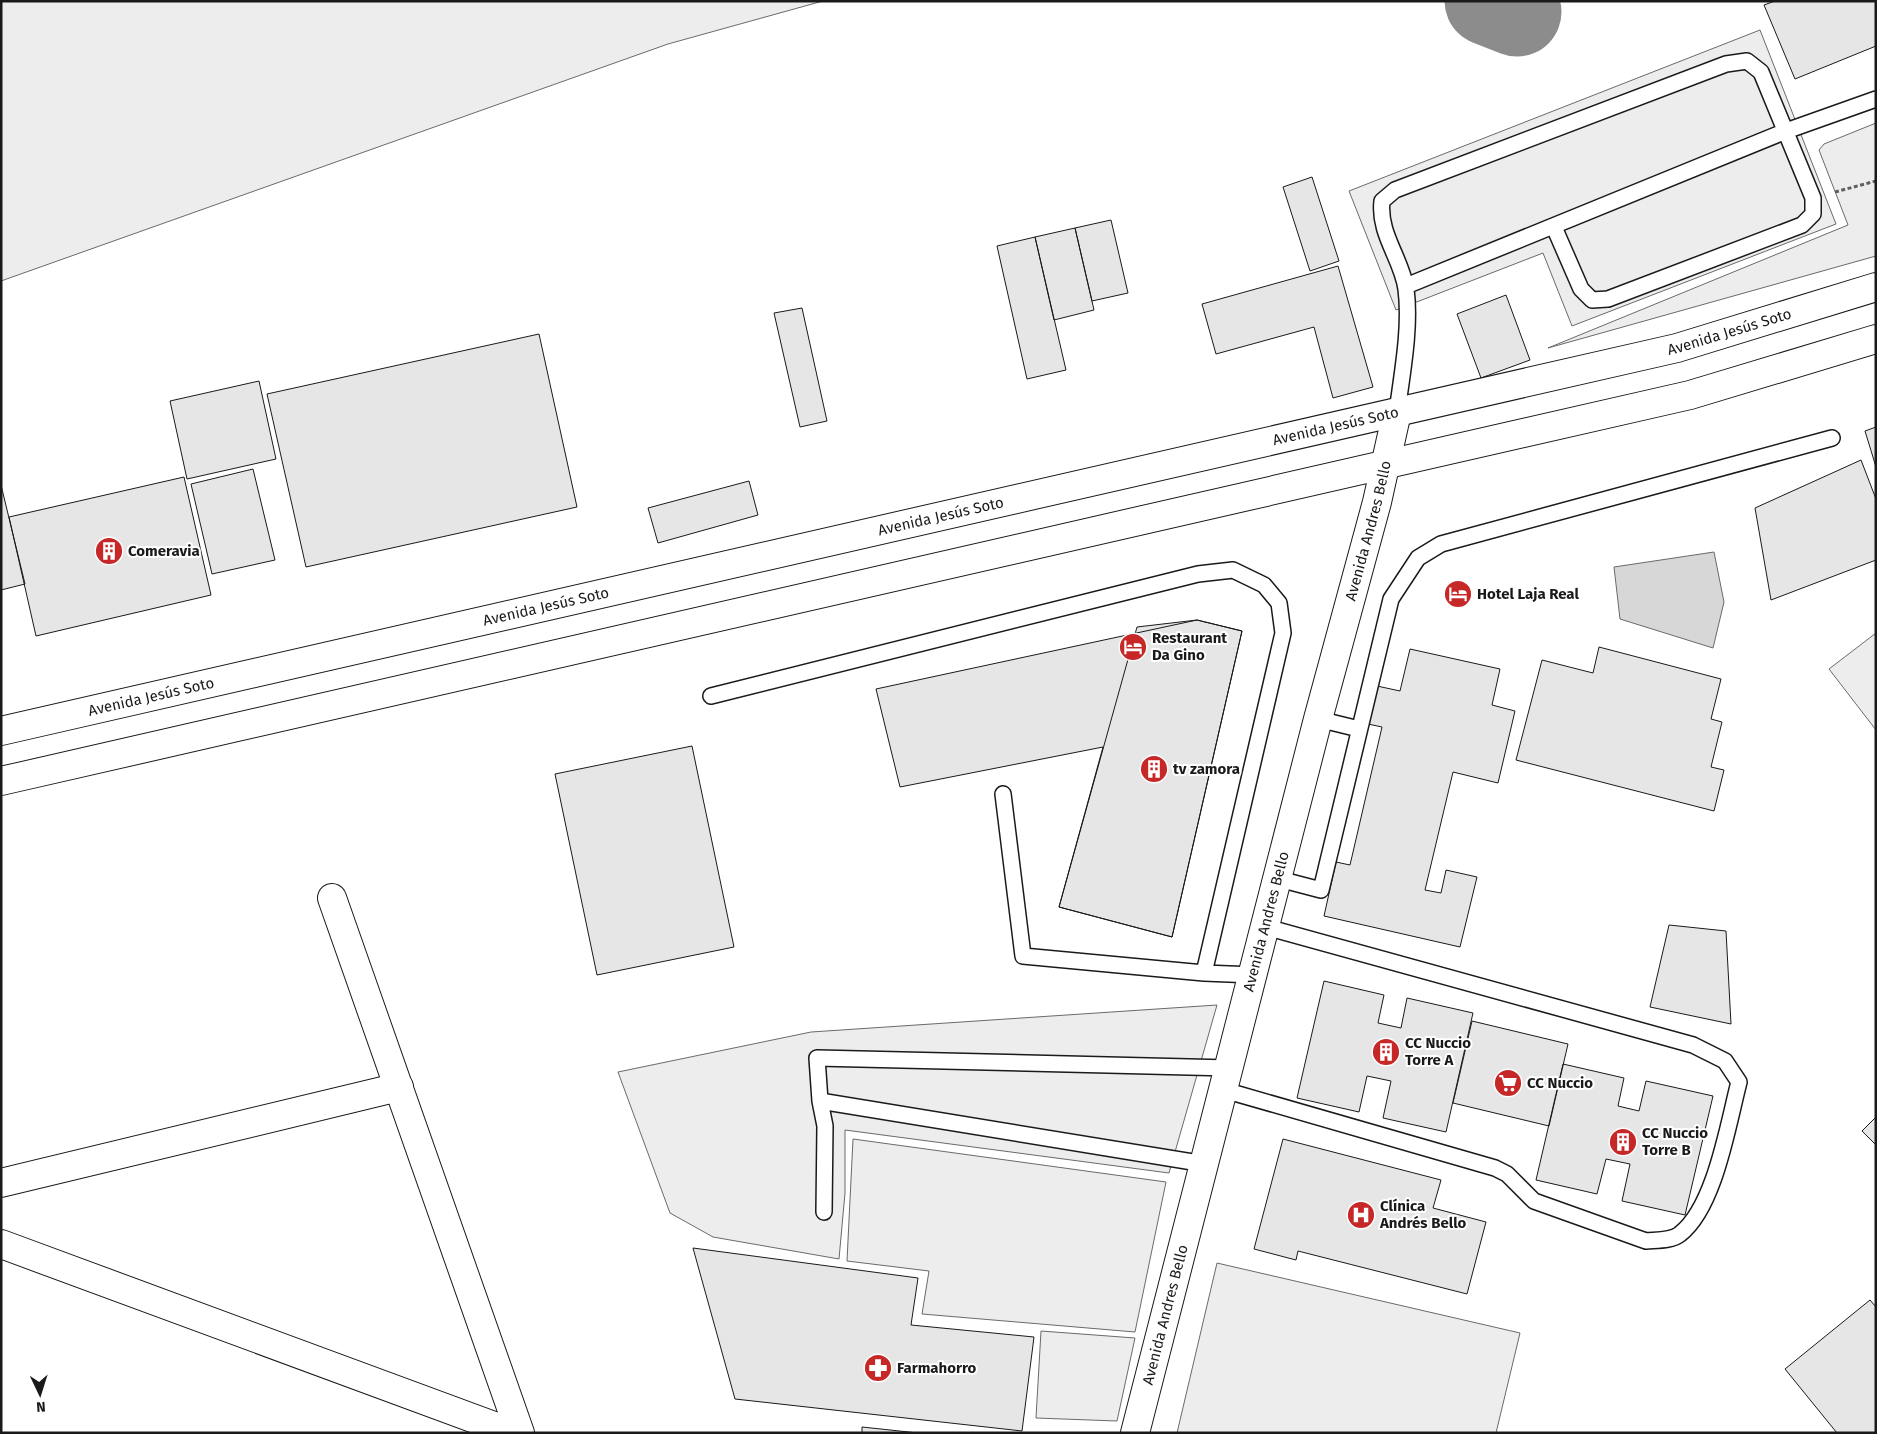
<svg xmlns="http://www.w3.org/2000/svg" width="1877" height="1434" font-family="'Fira Sans',sans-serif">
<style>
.built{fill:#ededed;stroke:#6a6a6a}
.water{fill:#d7d7d7;stroke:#6a6a6a}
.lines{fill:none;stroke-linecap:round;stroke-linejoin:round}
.taxiway{stroke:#8c8c8c;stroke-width:89}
.building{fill:#e6e6e6;stroke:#1a1a1a}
.lane-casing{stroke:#1a1a1a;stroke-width:18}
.street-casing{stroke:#1a1a1a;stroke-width:30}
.primary-casing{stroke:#1a1a1a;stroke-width:30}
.path{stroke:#5f5f5f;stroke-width:3;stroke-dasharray:4 2.5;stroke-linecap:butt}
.lane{stroke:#fff;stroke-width:15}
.street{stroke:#fff;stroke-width:28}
.primary{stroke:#fff;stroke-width:28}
.labels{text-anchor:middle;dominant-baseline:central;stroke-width:4;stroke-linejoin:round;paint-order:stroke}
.street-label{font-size:15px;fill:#1a1a1a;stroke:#fff}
.poi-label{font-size:15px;font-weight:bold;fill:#1a1a1a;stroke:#fff;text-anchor:start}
</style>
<rect width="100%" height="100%" fill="#fff"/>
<!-- built -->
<path class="built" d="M1,1H823L668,44L1,281Z
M1760,30L1836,224L1572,326L1543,253L1396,310L1349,191Z
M1876,123V256L1548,348L1848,225L1819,150L1824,144Z
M1876,633V730L1829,669Z
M1217,1005L1169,1173L845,1130V1193L839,1259L713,1237L670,1213L618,1072L811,1032Z
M853,1139L1166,1182L1135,1332L922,1314L929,1271L847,1261Z
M1217,1263L1520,1333L1496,1433H1177Z
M1041,1331L1135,1338L1117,1421L1036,1418Z"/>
<!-- water -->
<path class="water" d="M1714,552L1724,602L1713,648L1620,619L1614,567Z"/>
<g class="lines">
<!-- taxiway -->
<path class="taxiway" d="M1489,1L1517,12"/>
</g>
<!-- building -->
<path class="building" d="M1775,1H1876V46L1795,79L1764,5Z
M1312,177L1339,261L1310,271L1283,187Z
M1111,220L1128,293L1092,301L1075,228Z
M1075,228L1094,310L1054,320L1035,237Z
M1035,237L1066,370L1027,379L997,246Z
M1338,266L1373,387L1333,398L1314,327L1216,354L1202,304Z
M1506,295L1530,360L1481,378L1457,314Z
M802,308L827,421L800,427L774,313Z
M539,334L577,507L306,567L267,394Z
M259,381L276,459L187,479L170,401Z
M1876,427V467L1865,431Z
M1861,460L1876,499V560L1771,600L1755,508Z
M253,469L275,560L212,574L191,484Z
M184,477L211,595L36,636L9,517Z
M749,481L758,515L658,543L648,508Z
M1,485L25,584L1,590Z
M1197,620L1242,631L1172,937L1059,907L1103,747L900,787L876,689Z
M1197,620L1242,631L1172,937L1059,907L1137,627Z
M1599,647L1721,679L1711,719L1722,722L1711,767L1724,770L1714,811L1516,760L1542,660L1593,673Z
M1410,649L1500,669L1492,705L1515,711L1498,783L1453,772L1425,890L1441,893L1446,870L1477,877L1460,947L1324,916L1336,862L1350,865L1382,727L1368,724L1377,686L1400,691Z
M692,746L734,947L597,975L555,774Z
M1669,925L1726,931L1731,1024L1650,1007Z
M1324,981L1384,995L1378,1023L1401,1028L1407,998L1473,1013L1446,1132L1383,1118L1391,1081L1367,1076L1359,1112L1297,1098Z
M1472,1021L1568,1044L1549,1126L1453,1103Z
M1563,1064L1624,1078L1618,1106L1639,1111L1646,1081L1713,1096L1685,1215L1622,1201L1630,1164L1606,1159L1597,1194L1536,1180Z
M1876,1117V1145L1862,1131Z
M1283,1139L1441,1180L1433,1208L1486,1222L1467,1294L1298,1251L1296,1260L1254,1249Z
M693,1248L918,1278L911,1325L1034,1337L1022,1431L735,1399Z
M1870,1300L1876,1307V1433H1837L1785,1369Z
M862,1427L918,1433H862Z"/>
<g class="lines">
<defs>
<path id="lane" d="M1406,286L1786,131L1876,99
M1397,412C1402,374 1411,327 1406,289C1402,259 1378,234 1382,201L1395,190L1726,64L1747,61L1761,72L1813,198V214L1802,225L1608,299L1592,300L1581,289L1554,227
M711,696L1198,574L1233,570L1264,585L1279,603L1283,633L1204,973
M1318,719L1359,729
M1003,794L1023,956L1204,973L1254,975
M1279,879L1321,890L1391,599L1418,558L1441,544L1832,438
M1224,1090L1495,1168L1507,1174L1534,1201L1646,1241C1656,1240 1672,1241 1680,1234C1715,1207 1728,1124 1739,1082L1725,1061L1693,1045L1266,927
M820,1101L1205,1164
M824,1212L825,1126L820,1101L817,1058L1230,1068"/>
<g id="street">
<path d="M332,898L520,1433"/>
<path d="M1,1183L399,1087"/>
<path d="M1,1244L513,1433"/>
<path id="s1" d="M1135,1433L1318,719L1377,502L1397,412"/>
</g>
<g id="primary">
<path id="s2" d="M1,731L1677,348L1876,287"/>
<path d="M1,781L1690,395L1876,339"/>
</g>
</defs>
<!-- lane casing -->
<use href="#lane" class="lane-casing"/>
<!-- street casing -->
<use href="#street" class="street-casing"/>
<!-- primary casing -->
<use href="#primary" class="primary-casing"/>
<!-- path -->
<path class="path" d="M1835,192L1876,181"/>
<!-- lane -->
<use href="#lane" class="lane"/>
<!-- street -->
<use href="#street" class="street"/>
<!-- primary -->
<use href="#primary" class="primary"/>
</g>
<!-- icons -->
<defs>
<symbol id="building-disc" viewBox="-11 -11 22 22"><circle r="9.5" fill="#c62828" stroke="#fff"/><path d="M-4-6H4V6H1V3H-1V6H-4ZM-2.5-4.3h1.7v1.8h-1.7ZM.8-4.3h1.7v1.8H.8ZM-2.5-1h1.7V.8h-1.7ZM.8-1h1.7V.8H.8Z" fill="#fff"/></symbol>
<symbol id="hotel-disc" viewBox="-11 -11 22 22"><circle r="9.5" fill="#c62828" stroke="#fff"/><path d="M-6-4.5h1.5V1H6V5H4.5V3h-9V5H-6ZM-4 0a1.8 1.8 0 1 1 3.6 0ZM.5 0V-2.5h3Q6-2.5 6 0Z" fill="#fff"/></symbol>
<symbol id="supermarket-disc" viewBox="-11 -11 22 22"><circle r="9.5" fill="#c62828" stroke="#fff"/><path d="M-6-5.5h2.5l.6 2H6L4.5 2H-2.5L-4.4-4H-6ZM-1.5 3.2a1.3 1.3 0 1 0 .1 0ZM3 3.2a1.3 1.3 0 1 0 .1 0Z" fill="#fff"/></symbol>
<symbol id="hospital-disc" viewBox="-11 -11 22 22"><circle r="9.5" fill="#c62828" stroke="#fff"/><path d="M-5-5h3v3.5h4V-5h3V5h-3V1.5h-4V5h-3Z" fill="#fff"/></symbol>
<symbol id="pharmacy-disc" viewBox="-11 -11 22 22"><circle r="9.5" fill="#c62828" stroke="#fff"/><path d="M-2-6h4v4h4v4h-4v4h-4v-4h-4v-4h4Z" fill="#fff"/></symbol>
</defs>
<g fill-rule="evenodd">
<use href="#building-disc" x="93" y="535" width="32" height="32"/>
<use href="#hotel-disc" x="1442" y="578" width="32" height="32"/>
<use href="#hotel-disc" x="1117" y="631" width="32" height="32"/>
<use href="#building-disc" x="1138" y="753" width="32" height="32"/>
<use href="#building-disc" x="1370" y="1036" width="32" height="32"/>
<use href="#supermarket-disc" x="1492" y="1067" width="32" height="32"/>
<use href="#building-disc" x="1607" y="1126" width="32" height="32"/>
<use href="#hospital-disc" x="1345" y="1199" width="32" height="32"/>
<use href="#pharmacy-disc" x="862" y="1352" width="32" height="32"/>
</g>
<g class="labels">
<!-- street labels -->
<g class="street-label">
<text stroke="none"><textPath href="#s2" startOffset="1774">Avenida Jesús Soto</textPath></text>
<text stroke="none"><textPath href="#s2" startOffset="1369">Avenida Jesús Soto</textPath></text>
<text stroke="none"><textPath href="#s2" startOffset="964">Avenida Jesús Soto</textPath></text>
<text stroke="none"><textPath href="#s1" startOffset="932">Avenida Andres Bello</textPath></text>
<text stroke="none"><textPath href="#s2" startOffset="559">Avenida Jesús Soto</textPath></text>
<text stroke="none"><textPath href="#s2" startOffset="154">Avenida Jesús Soto</textPath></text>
<text stroke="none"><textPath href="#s1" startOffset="528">Avenida Andres Bello</textPath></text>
<text stroke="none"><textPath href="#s1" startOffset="122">Avenida Andres Bello</textPath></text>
</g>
<!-- poi labels -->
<g class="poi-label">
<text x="128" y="551">Comeravia</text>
<text x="1477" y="594">Hotel Laja Real</text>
<text x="1152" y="638">Restaurant<tspan x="1152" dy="17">Da Gino</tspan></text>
<text x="1173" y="769">tv zamora</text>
<text x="1405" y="1043">CC Nuccio<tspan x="1405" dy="17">Torre A</tspan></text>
<text x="1527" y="1083">CC Nuccio</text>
<text x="1642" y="1133">CC Nuccio<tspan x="1642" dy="17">Torre B</tspan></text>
<text x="1380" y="1206">Clínica<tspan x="1380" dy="17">Andrés Bello</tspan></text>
<text x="897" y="1368">Farmahorro</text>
</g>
</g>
<!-- border -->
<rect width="1877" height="1434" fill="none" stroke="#1a1a1a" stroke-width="5"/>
<!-- north arrow -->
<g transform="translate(40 1394) rotate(176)" stroke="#ffffff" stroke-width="4" paint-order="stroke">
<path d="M0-4L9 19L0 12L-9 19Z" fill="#1a1a1a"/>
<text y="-8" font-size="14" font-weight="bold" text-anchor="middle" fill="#1a1a1a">N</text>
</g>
</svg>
